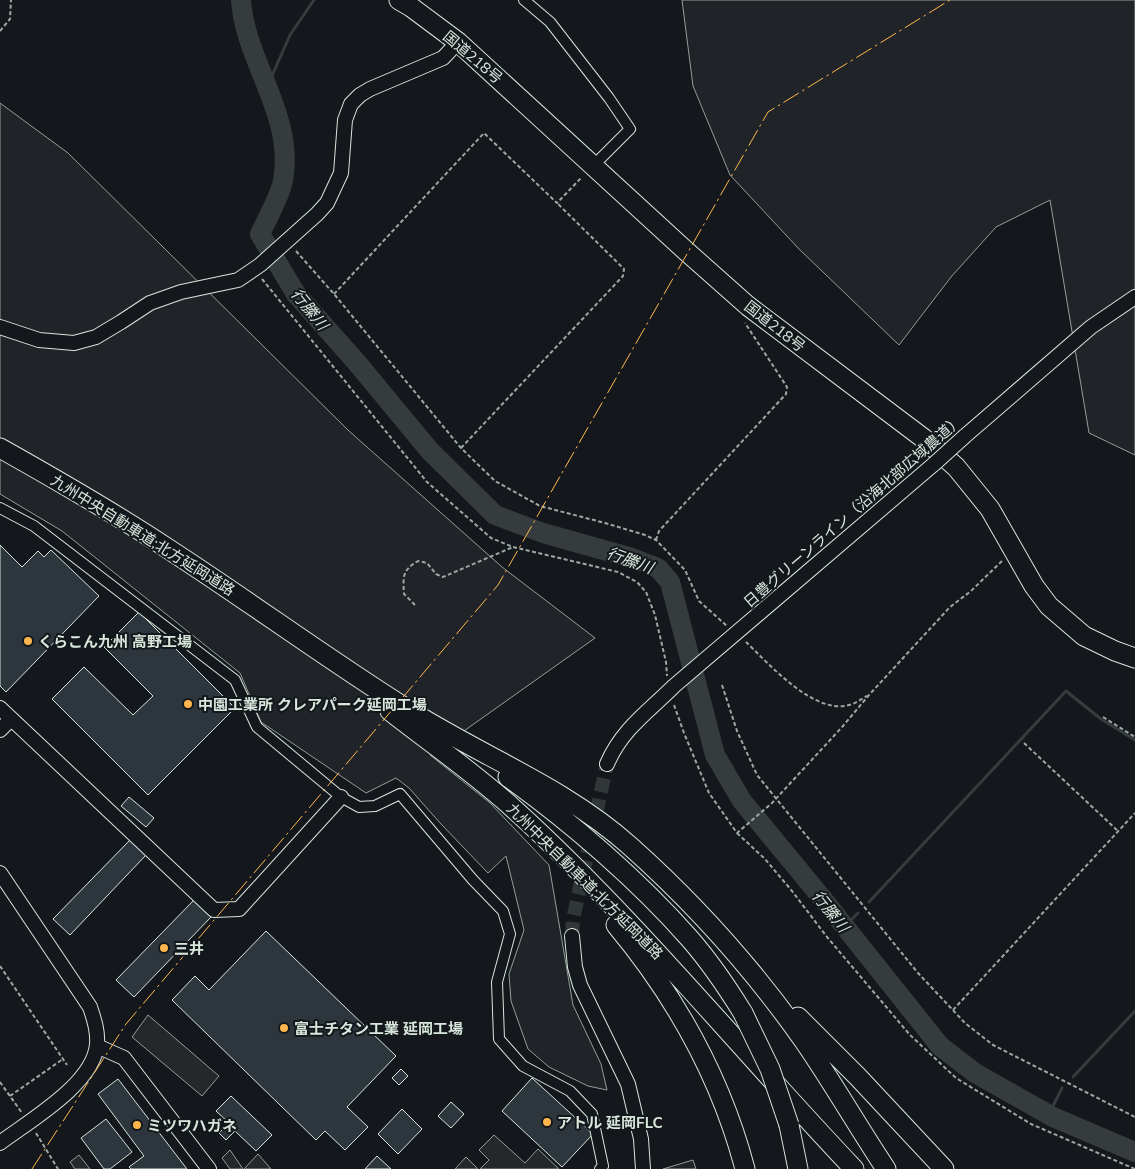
<svg xmlns="http://www.w3.org/2000/svg" width="1135" height="1169" font-family="Mulish,'Noto Sans JP',sans-serif">
<style>
.green{fill:#202428;stroke:#939e99}
.parking{fill:#24282b;stroke:#939e99}
.lines{fill:none;stroke-linecap:round;stroke-linejoin:round}
.stream{stroke:#363b3e;stroke-width:3}
.river{stroke:#363b3e;stroke-width:20}
.building{fill:#2c363c;stroke:#d8e6dc}
.secondary-tunnel{stroke:#313739;stroke-width:14;stroke-dasharray:14 7;stroke-linecap:butt}
.street-casing{stroke:#d8e6dc;stroke-width:12}
.secondary-casing{stroke:#d8e6dc;stroke-width:16}
.highway-casing{stroke:#d8e6dc;stroke-width:21}
.path{stroke:#9da8a2;stroke-width:2;stroke-dasharray:4 2.5;stroke-linecap:butt}
.street{stroke:#14181c;stroke-width:10}
.secondary{stroke:#14181c;stroke-width:14}
.highway{stroke:#14181c;stroke-width:19}
.secondary-bridge-casing{stroke:#d8e6dc;stroke-width:16;stroke-linecap:butt}
.highway-bridge-casing{stroke:#d8e6dc;stroke-width:21;stroke-linecap:butt}
.secondary-bridge{stroke:#14181c;stroke-width:14}
.highway-bridge{stroke:#14181c;stroke-width:19}
.power{stroke:#ffb74d;stroke-width:1;stroke-dasharray:18 4 2.5 4;stroke-linecap:butt}
.poi-dot{fill:#ffb74d;stroke:#14181c;stroke-width:2}
.labels{text-anchor:middle;dominant-baseline:central;stroke-width:4;stroke-linejoin:round;paint-order:stroke}
.street-label{font-size:15px;fill:#d8e6dc;stroke:#14181c}
.poi-label{font-size:15px;font-weight:bold;fill:#d8e6dc;stroke:#14181c;text-anchor:start}
.water-label{font-size:16px;font-style:italic;fill:#d8e6dc;stroke:#14181c}
</style>
<rect width="100%" height="100%" fill="#14181c"/>
<!-- green -->
<path class="green" d="M682,0H1135V455L1089,433L1050,200L996,227L951,277L899,345L799,249L730,175L693,86Z
M0,103L68,153L349,431L502,567L595,638L430,755L490,803L549,865L573,1005L601,1064L607,1090L588,1086L549,1067L528,1049L511,1001L509,974L524,930L506,856L488,873L441,824L409,788L396,778L366,793L261,722L240,673L62,531L0,494Z
M693,1160L696,1169H663Z"/>
<!-- parking -->
<path class="parking" d="M148,1015L219,1076L202,1096L132,1037Z
M494,1135L525,1163L538,1149L559,1169H480L489,1160L479,1150Z
M230,1150L243,1169H230L222,1158Z
M258,1154L271,1169H244Z
M79,1155L90,1169H75L70,1162Z
M466,1157L478,1169H455Z"/>
<g class="lines">
<!-- stream -->
<path class="stream" d="M267,87L290,35L314,0
M869,902L1066,691L1101,719L1135,740
M845,926L858,913
M1073,1077L1135,1011
M1049,1114L1062,1088"/>
<!-- river -->
<path class="river" d="M241,0C245,62 295,115 283,181C280,196 267,219 260,234L296,294L358,364L430,451L495,515L543,533L632,558L658,568L670,582L715,755L742,801L822,898L940,1046L975,1073L1053,1117L1135,1152"/>
</g>
<!-- building -->
<path class="building" d="M0,545L22,567L38,551L44,557L51,550L99,596L6,692L0,686Z
M139,612L235,708L148,795L52,699L84,667L133,715L153,696L104,647Z
M129,797L154,818L146,827L121,806Z
M130,840L146,855L70,935L53,919Z
M195,899L212,916L134,997L116,980Z
M266,931L396,1056L347,1107L368,1127L345,1150L325,1131L316,1140L172,1000L195,976L209,990Z
M401,1069L408,1076L399,1085L392,1078Z
M532,1078L593,1134L562,1167L502,1111Z
M118,1079L187,1169H131L129,1167L144,1156L98,1094Z
M231,1096L272,1135L256,1151L235,1131L226,1140L219,1133L229,1123L216,1111Z
M451,1102L464,1114L451,1128L438,1116Z
M402,1109L422,1129L398,1154L378,1134Z
M106,1119L132,1152L110,1169H104L81,1138Z
M377,1156L391,1169H365Z"/>
<g class="lines">
<!-- secondary-tunnel -->
<path class="secondary-tunnel" d="M572,936L573,919L607,764"/>
<defs>
<path id="street" d="M524,0L550,22L609,98L630,129L594,165
M0,508L34,526L235,680L257,727L341,797L359,807L375,806L400,794L473,880L503,911L510,934L497,982L499,1039L523,1066L570,1091L592,1114L603,1166L600,1169"/>
<path id="secondary" d="M0,327L39,340L74,343L96,337L121,322L150,303L181,292L238,280L260,265L317,214L327,203L341,173L345,120L351,104L360,95L370,89L443,58L458,42
M965,436L1091,327L1135,297
M0,708L214,910L239,909L341,797
M0,730L11,719
M607,764C622,729 648,712 674,686L934,464
M0,873L90,1007C94,1019 98,1031 97,1044C94,1084 29,1121 0,1143
M572,936L575,967L580,985L628,1084L641,1139L643,1169
M97,1046L124,1058L209,1169"/>
<path id="highway" d="M399,0L411,7L458,42L686,251L748,306L923,438L956,467L990,509L1034,586L1049,606L1084,636L1115,651L1135,658
M0,448C57,480 115,513 170,550C250,602 326,658 407,709C481,756 564,787 630,846C695,904 754,970 804,1041C833,1083 858,1127 886,1169
M390,711C432,744 476,774 515,810C637,921 741,1050 854,1169
M508,777C571,822 639,881 690,939C710,962 727,987 743,1013
M616,925C676,997 721,1078 745,1169
M798,1017L858,1077L944,1169
M789,1125L798,1169"/>
</defs>
<!-- street casing -->
<use href="#street" class="street-casing"/>
<!-- secondary casing -->
<use href="#secondary" class="secondary-casing"/>
<!-- highway casing -->
<use href="#highway" class="highway-casing"/>
<!-- path -->
<path class="path" d="M0,31L10,19L11,0
M296,251L334,294L461,448L495,481L540,506L605,523L645,535L656,540L685,570L699,601L727,626
M262,279L427,482L491,538L513,547L618,572L637,582L646,592L655,615L666,662L667,676
M334,294L484,133L557,203L582,177
M461,448L623,276L624,269L557,203
M656,540L659,531L786,394L787,387L745,323
M415,605L404,594C403,577 402,570 418,561L427,563L436,574L443,577L513,547
M746,642C769,664 814,715 849,705C855,704 861,699 867,696
M722,685L737,731L757,775L918,973L965,1023L993,1045L1135,1117
M674,705L684,733L709,793L737,833L772,803L843,726L869,695L950,607L971,591L1003,560
M1103,717L1135,737
M1024,743L1118,831
M737,833L765,859L792,891L827,937L910,1035L956,1078L1031,1124L1135,1169
M0,966L67,1065
M953,1010L1135,813
M0,1082L22,1113
M10,1096L63,1059
M36,1133L58,1169"/>
<!-- street -->
<use href="#street" class="street"/>
<!-- secondary -->
<use href="#secondary" class="secondary"/>
<!-- highway -->
<use href="#highway" class="highway"/>
<defs>
<path id="secondary-bridge" d="M934,464L965,436"/>
<path id="highway-bridge" d="M743,1013L770,1069L789,1125"/>
</defs>
<!-- secondary-bridge casing -->
<use href="#secondary-bridge" class="secondary-bridge-casing"/>
<!-- highway-bridge casing -->
<use href="#highway-bridge" class="highway-bridge-casing"/>
<!-- secondary-bridge -->
<use href="#secondary-bridge" class="secondary-bridge"/>
<!-- highway-bridge -->
<use href="#highway-bridge" class="highway-bridge"/>
<!-- power -->
<path class="power" d="M32,1169L126,1024L498,585L768,112L950,0"/>
</g>
<!-- markers -->
<g class="poi-dot">
<circle cx="28" cy="641" r="5"/>
<circle cx="188" cy="704" r="5"/>
<circle cx="164" cy="948" r="5"/>
<circle cx="284" cy="1028" r="5"/>
<circle cx="547" cy="1122" r="5"/>
<circle cx="137" cy="1125" r="5"/>
</g>
<g class="labels">
<!-- street labels -->
<g class="street-label">
<text transform="translate(473 57) rotate(40)">国道218号</text>
<text transform="translate(775 326) rotate(38)">国道218号</text>
<text transform="translate(853 511) rotate(-41)">日豊グリーンライン（沿海北部広域農道）</text>
<text transform="translate(143 535) rotate(32)">九州中央自動車道;北方延岡道路</text>
<text transform="translate(585 881) rotate(45)">九州中央自動車道;北方延岡道路</text>
</g>
<!-- poi labels -->
<g class="poi-label">
<text x="38" y="641">くらこん九州 高野工場</text>
<text x="198" y="704">中園工業所 クレアパーク延岡工場</text>
<text x="174" y="948">三井</text>
<text x="294" y="1028">富士チタン工業 延岡工場</text>
<text x="557" y="1122">アトル 延岡FLC</text>
<text x="147" y="1125">ミツワハガネ</text>
</g>
<!-- water labels -->
<g class="water-label">
<text transform="translate(310 309) rotate(51)">行縢川</text>
<text transform="translate(630 560) rotate(20)">行縢川</text>
<text transform="translate(831 911) rotate(51)">行縢川</text>
</g>
</g>
</svg>
